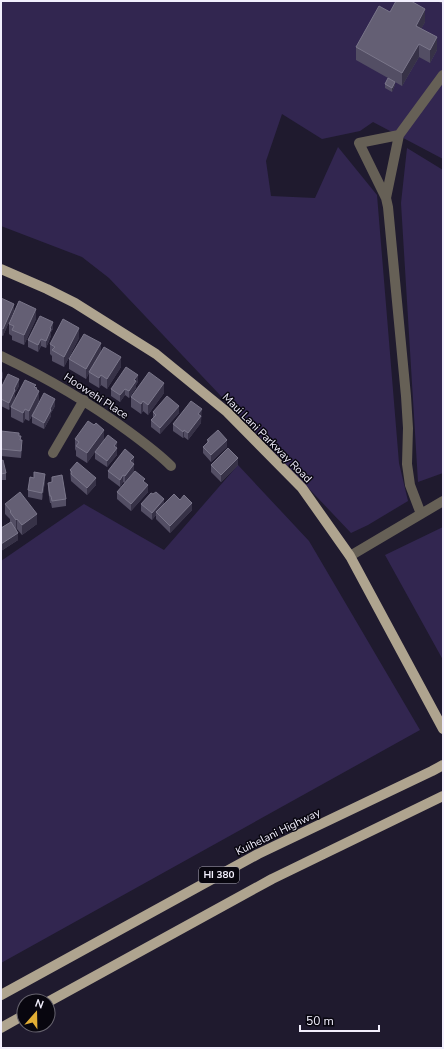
<svg xmlns="http://www.w3.org/2000/svg" width="444" height="1049" font-family="'Nunito Sans',sans-serif">
<style>
.green{fill:#322650}
.lines{fill:none;stroke-linecap:round;stroke-linejoin:round}
.minor{stroke:#666056;stroke-width:10}
.major{stroke:#afa48f;stroke-width:10}
.wall{fill:#534e64}
.shaded-wall{fill:#373247}
.building{fill:#645f74;stroke:#7a768a}
.labels{text-anchor:middle;dominant-baseline:central;stroke-width:3;stroke-linejoin:round;paint-order:stroke}
.shield{fill:#08060f;stroke:#aca9b6;stroke-width:1}
.shield-label{font-size:10px;font-weight:bold;fill:#f2effd}
.street-label{font-size:11px;fill:#f2effd;stroke:#08060f}
</style>
<rect width="100%" height="100%" fill="#1f1a2e"/>
<!-- green -->
<path class="green" d="M1,1H443V159L373,122L360,131L322,139L282,114L266,161L271,196L315,198L338,147L377,195L399,463L408,501L368,525L351,533L109,278L82,257L1,226Z
M407,148L443,170V473L418,482L401,203Z
M238,465L309,541L420,730L1,963V561L84,504L164,550Z
M443,527V660L385,555Z"/>
<g class="lines">
<!-- minor -->
<path class="minor" d="M399,135L359,143L386,198L388,207L406,396L408,428L407,464L410,485L421,514
M386,198L399,135L443,75
M1,356C47,378 87,401 128,431C143,442 158,453 171,466
M53,453L84,400
M350,556L443,501"/>
<!-- major -->
<path class="major" d="M1,269L47,289L75,303L156,354L227,412L302,488L350,556L443,729
M1,995L258,854L432,771L443,765
M48,1002L272,879L443,796
M1,1028L24,1015"/>
</g>
<!-- wall -->
<path class="wall" d="M437,1H443V4Z
M390,12L425,22L421,29L437,50L430,63L419,57L402,86L395,82V85L392,92L385,88V84L388,78L356,60V47Z
M1,298L14,310L3,336L1,335Z
M36,319L24,345L12,340V336L9,334V324Z
M53,329L51,332V336L46,348L41,346L38,352L28,347V340Z
M79,338L64,367L52,361V356L50,354V344Z
M101,353L121,367L107,389L101,385L99,388L89,382V373L86,379L69,369V359Z
M138,382L136,385V388L129,398L125,395L120,402L111,396V389Z
M19,386L15,393V397L9,410L1,406V388Z
M36,388L39,401L34,411L55,406L51,413V416L44,429L32,423V416L29,421L25,419L23,423L11,417V407Z
M164,393L148,415L143,411L141,414L131,407V397Z
M153,412L179,413L160,434L151,427V420L153,418Z
M202,416L201,417V423L188,440L184,437L183,438L173,431V424Z
M1,431L19,436L22,447L21,458L1,456Z
M75,439L104,440L87,463L76,456V451L75,449Z
M207,440L227,447L211,462L203,453V447L207,443Z
M117,449V455L107,467L95,459V452Z
M1,461L6,473V480H1Z
M134,463V471L125,483L123,482L120,487L108,478V471Z
M211,465H238L221,482L211,472Z
M70,470L96,485L87,495L71,481Z
M52,477L66,499V506L52,508L51,503H50L48,490V483H52Z
M45,481L42,500L28,497V490Z
M145,483L148,492L131,511L117,499V492Z
M180,500L192,510L170,533L156,519V515L152,520L141,511V504H164Z
M5,504L37,524L22,535L17,529L16,530L18,540L1,551V528L10,522V519L5,514Z"/>
<!-- shaded-wall -->
<path class="shaded-wall" d="M425,9V22L416,39V26Z
M437,37V50L430,63V50Z
M419,44V57L402,86V73Z
M395,82V85L392,92V88Z
M14,304V310L3,336V329Z
M36,309V319L24,345V335Z
M53,322V329L51,332V336L46,348V341L50,328Z
M79,328V338L64,367V357Z
M41,339V346L38,352V345Z
M101,343V353L89,372V373L86,379V369Z
M121,357V367L107,389V379Z
M3,371V378L1,381V375Z
M101,375V385L99,388V378Z
M138,375V382L136,385V388L129,398V391Z
M19,379V386L15,393V397L9,410V403L14,389Z
M164,383V393L148,415V405Z
M37,388V397L39,391V401L29,421V411Z
M125,389V395L120,402V395Z
M55,399V406L51,413V416L44,429V423L50,409Z
M143,401V411L141,414V404Z
M179,406V413L160,434V428Z
M25,409V419L23,423V413Z
M202,409L201,423L188,440V433L198,414Z
M104,430V440L87,463V453Z
M184,430V437L183,438V432Z
M227,440V447L211,462V455Z
M117,442V455L107,467V461L114,446Z
M134,457V463L130,468V461Z
M238,458V465L221,482V475Z
M134,464V471L125,483V476Z
M45,474V481L42,500V493Z
M123,475V482L120,487V480Z
M96,478V485L87,495V488Z
M148,485V492L131,511V504Z
M164,499V506L156,512V515L152,520V513Z
M192,503V510L170,533V526Z
M37,514V524L22,535V525Z
M17,519V529L16,530V520Z
M18,533V540L1,551V544Z"/>
<!-- building -->
<path class="building" d="M396,1H411L425,9L416,26L437,37L430,50L419,44L402,73L356,47L379,6L390,12Z
M388,78L395,82L392,88L385,84Z
M1,298L14,304L3,329L1,328Z
M19,301L36,309L24,335L12,330L14,326L9,324Z
M40,316L53,322L50,328L51,329L46,341L41,339L38,345L28,340Z
M63,319L79,328L64,357L52,350L55,347L50,344Z
M84,334L101,343L86,369L69,359Z
M104,347L121,357L107,379L101,375L99,378L89,372Z
M126,367L138,375L134,380L136,381L129,391L125,389L120,395L111,389Z
M149,372L164,383L148,405L143,401L141,404L131,397Z
M8,374L19,379L14,389L15,390L9,403L1,399V388Z
M25,380L36,385L34,387L37,388L36,389L39,391L29,411L25,409L23,413L11,407Z
M44,393L55,399L50,409L51,410L44,423L32,416Z
M167,396L179,406L160,428L151,420L156,415L153,412Z
M191,401L202,409L198,414L201,416L188,433L184,430L183,432L173,424Z
M88,421L94,425L96,423L104,430L87,453L76,446L79,442L75,439Z
M218,430L227,440L211,455L203,447L209,441L207,440Z
M1,431L19,433V436H21L20,440H22L21,451L1,449Z
M108,435L117,442L114,446L117,448L107,461L95,452Z
M228,448L238,458L221,475L211,465Z
M125,449L134,457L130,461L134,464L125,476L123,475L120,480L108,471Z
M3,460L6,473L1,474V461Z
M77,462L96,478L87,488L71,474L72,472L70,470Z
M135,471L145,479L143,481L148,485L131,504L117,492Z
M34,472L45,474L42,493L28,490L30,477L34,478Z
M62,475L66,499L52,501L51,496H50L48,483L52,482V477Z
M20,492L37,514L22,525L17,519L16,520L10,512L11,511L5,504Z
M156,492L164,499L152,513L141,504L151,493L153,494Z
M174,494L180,500L184,495L192,503L170,526L156,512Z
M11,522L18,533L1,544V528Z"/>
<g class="labels">
<!-- shield labels -->
<rect class="shield" x="199" y="867" width="40" height="16" rx="3"/>
<g class="shield-label">
<text x="219" y="875">HI 380</text>
</g>
<!-- street labels -->
<g class="street-label">
<text transform="translate(96 396) rotate(33)">Hoowehi Place</text>
<text transform="translate(267 438) rotate(45)">Maui Lani Parkway Road</text>
<text transform="translate(278 832) rotate(-26)">Kuihelani Highway</text>
</g>
</g>
<!-- border -->
<rect width="444" height="1049" fill="none" stroke="#f2effd" stroke-width="4"/>
<!-- north arrow -->
<g transform="translate(36 1013) rotate(20)"><circle r="19" fill="#08060f" stroke="#66636e"/>
<path d="M0-3L7 15L0 10L-7 15Z" fill="#e3ae35"/>
<text y="-6" font-size="11" font-weight="bold" text-anchor="middle" fill="#f2effd">N</text>
</g>
<!-- scale -->
<path d="M300 1025v6h79v-6" fill="none" stroke="#f2effd" stroke-width="2"/>
<text x="306" y="1025" font-size="12" fill="#f2effd" stroke="#08060f" stroke-width="3" paint-order="stroke">50 m</text>
</svg>
